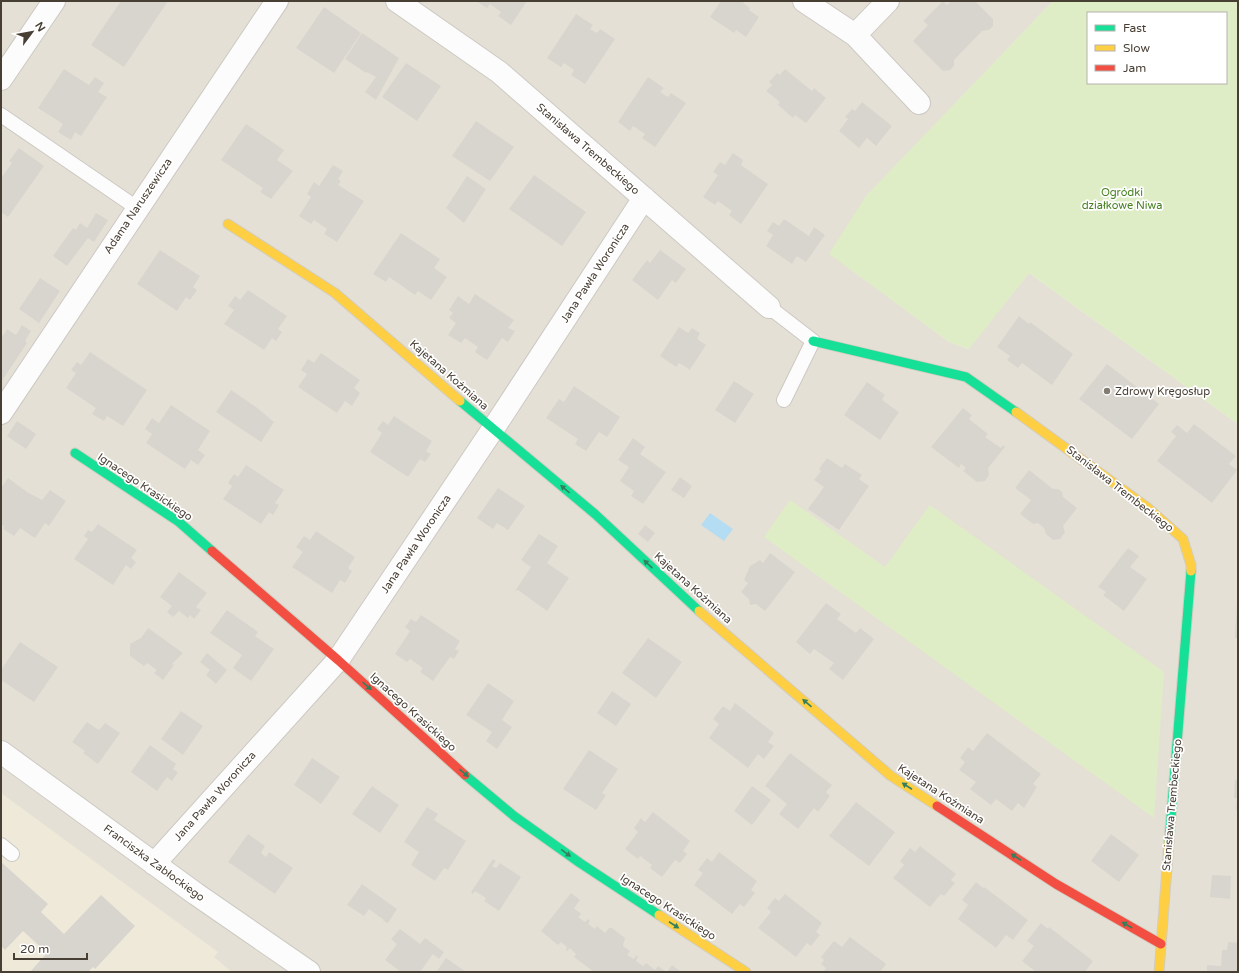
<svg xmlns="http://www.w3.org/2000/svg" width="1239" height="973" font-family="'Varela Round',sans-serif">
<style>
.residential{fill:#e5e0d5}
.education{fill:#efe9da}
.green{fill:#deedc6;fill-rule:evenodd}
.water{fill:#b4dcf3}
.building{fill:#d8d5cf}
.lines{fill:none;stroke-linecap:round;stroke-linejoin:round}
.lane-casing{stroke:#ccc9c3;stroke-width:16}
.street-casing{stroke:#ccc9c3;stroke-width:24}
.fast-casing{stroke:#d2cdc0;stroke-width:11}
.slow-casing{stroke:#d2cdc0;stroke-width:11}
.jam-casing{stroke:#d2cdc0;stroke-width:11}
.lane{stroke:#fdfcfc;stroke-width:14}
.street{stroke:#fdfcfc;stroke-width:22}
.fast{stroke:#16e098;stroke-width:9}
.slow{stroke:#ffcf43;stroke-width:9}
.jam{stroke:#f24e42;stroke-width:9}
.oneway{fill:#347f5c}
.poi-dot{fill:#837c73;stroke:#fff;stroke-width:1.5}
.labels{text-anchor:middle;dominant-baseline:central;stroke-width:3.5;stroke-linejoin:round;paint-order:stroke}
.street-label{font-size:11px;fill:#483f34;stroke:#fff}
.park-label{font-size:11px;fill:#478021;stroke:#fff}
.poi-label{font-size:11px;fill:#483f34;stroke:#fff;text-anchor:start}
</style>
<rect width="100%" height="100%" fill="#f0eee8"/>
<!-- residential -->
<path class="residential" d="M1,1H1053L867,196L830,254L949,342L968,349L1029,273L1238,424V972H1Z"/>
<!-- education -->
<path class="education" d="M1,793L218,952L214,957L232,972H1Z"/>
<!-- green -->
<path class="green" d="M1053,1H1238V424L1029,273L969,349L949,342L829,254L866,196ZM1088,13H1226V83H1088Z
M790,500L885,567L930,505L1164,672L1154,818L764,537Z"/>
<!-- water -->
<path class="water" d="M710,513L733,529L724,541L701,525Z"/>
<!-- building -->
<path class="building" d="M121,1H168L124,67L91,45Z
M476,1H527L511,25L498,16L501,12L490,4L487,8Z
M721,1H744L743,3L750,8L749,10L759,17L746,37L736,30L734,33L710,17Z
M943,1L947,5L951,1H975L993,19V26L989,30L982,31L954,60V66L950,70L943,71L913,41L928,25L923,21Z
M324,7L361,33L334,73L296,48Z
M576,14L593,25L590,29L597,33L600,29L615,39L585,84L571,75L574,70L564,63L561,67L547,58Z
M362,33L399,58L376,100L365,92L376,77L367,72L366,73L345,59Z
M406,63L441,86L417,121L382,97Z
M64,69L89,85L95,77L104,83L98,92L107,97L81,136L75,132L71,140L58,132L63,124L38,108Z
M785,69L812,91L814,88L826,98L806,123L795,115L793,118L778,105L780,102L766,91L772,85L769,82L777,73L780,75Z
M648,77L664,88L660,92L668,97L671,93L686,103L655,147L642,138L645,134L633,126L630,131L618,122Z
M862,102L892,126L876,146L867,138L859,148L839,131L848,119L845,117L852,109L855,111Z
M476,121L514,147L490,181L452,156Z
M246,124L284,150L277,160L293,171L271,199L260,192L263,188L221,160Z
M19,148L44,166L8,217L1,212V176L2,177L12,163L9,161Z
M733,153L743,160L741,165L768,184L741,224L729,215L732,211L718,201L715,205L703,197L718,175L713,172L720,162L725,165Z
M333,165L343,171L338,179L341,181L338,185L364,201L337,242L324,234L327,229L314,220L311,224L299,216L311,197L307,194L314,182L319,186Z
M534,175L586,212L562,246L509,209Z
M467,176L486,189L464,223L446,208Z
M96,213L108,220L94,242L88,238L67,266L53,256L73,228L76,230L80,223L87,228Z
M784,219L809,236L814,227L825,235L806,262L797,256L792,264L766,246L773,235L767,231L773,222L779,226Z
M401,233L440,259L434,268L447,277L431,300L418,291L415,295L389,277L386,282L373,274Z
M160,250L200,276L193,287L197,290L190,300L186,297L177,311L137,284Z
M660,250L686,269L676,283L672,280L658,300L632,280L647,260L650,263Z
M40,278L60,291L39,323L19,309Z
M248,290L287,316L278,329L282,332L276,341L272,338L264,350L224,324L234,310L228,306L235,296L240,300Z
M475,294L514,320L508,328L515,331L508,342L502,338L487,360L475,352L478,347L465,338L461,343L448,335L456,323L449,318L453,313L449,310L458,296L469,304Z
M1019,316L1029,324L1030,322L1073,354L1052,385L1022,363L1018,368L1007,360L1010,356L997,347Z
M22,325L31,331L25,341L27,343L1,382V339L7,329L16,335Z
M679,327L688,333L692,328L700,333L697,339L706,345L689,371V369L679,363L676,367L660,356Z
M90,352L147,390L123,426L107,416L104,421L92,414L96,408L66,388L76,373L71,370L77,362L81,365Z
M321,353L360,380L354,388L360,393L352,406L345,401L337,413L298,387L307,374L301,370L308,359L314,363Z
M1107,364L1159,404L1132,439L1079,399Z
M734,381L754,394L735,423L715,410Z
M867,382L885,395L882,400L899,412L880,440L844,415Z
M574,386L620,417L607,437L599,432L586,451L575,444L578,439L546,418L559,399L564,402Z
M231,390L256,407L274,422L261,442L216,412Z
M171,405L210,431L198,450L205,455L198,465L191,460L185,469L146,443L152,434L145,429L152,418L159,423Z
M963,408L972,415L969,419L988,434L985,437L1001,448L1003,445L1005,447L988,468L989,475L985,481L977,482L963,471L966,468L961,464L959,468L931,447Z
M394,416L432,441L426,451L431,454L425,462L420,459L408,477L370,452L382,433L377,429L383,421L388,425Z
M17,421L36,434L26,449L7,436Z
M1194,424L1236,456L1229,464L1237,470L1212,503L1157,461L1176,436L1171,432L1177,425L1187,433Z
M633,438L645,447L640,454L666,472L643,504L631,496L634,491L620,481L629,467L618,460Z
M827,458L842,468L845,464L862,475L859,479L869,486L839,530L808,509L824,487L814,480L821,471L819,469Z
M246,465L284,490L275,503L279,505L273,515L269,512L261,524L223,499L232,486L228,483L234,474L238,477Z
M1029,470L1053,489H1058L1062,492L1063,497L1077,508L1063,526L1065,532L1060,539L1053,540L1046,534L1044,528L1038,523L1033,524L1020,514L1031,500L1015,488Z
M680,477L692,486L684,498L671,490Z
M8,478L27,492L42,500L50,490L66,501L49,526L45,523L35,538L20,528L14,536L3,529L4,526L1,524V488Z
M498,488L525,506L508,530L497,523L493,529L477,518Z
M98,524L137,550L131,558L136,562L131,569L126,565L113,585L74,559L88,539L84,536L88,530L92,532Z
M645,525L655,533L648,542L638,534Z
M316,531L355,557L348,568L352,571L345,583L340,580L332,593L292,567L303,552L296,547L304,536L310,540Z
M539,534L558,546L547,563L569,578L547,611L518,590L515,591L531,567L521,560Z
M1128,548L1139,556L1130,567L1147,579L1124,611L1103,595L1106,592L1098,587Z
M770,553L795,572L765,611L756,604L750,605L749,599L741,592L748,583L744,580L750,566L760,560L763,563Z
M179,572L207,593L196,607L201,610L194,619L190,615L188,618L179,611L173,617L167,612L172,606L160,597Z
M1237,602H1238V638H1235Z
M826,603L841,614L837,619L856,633L860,628L874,639L843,680L829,669L834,663L814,649L810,654L796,642Z
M227,610L258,632L255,636L274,649L251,681L233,668L242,655L210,633Z
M421,615L460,641L455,649L459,651L454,659L450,657L433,681L420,672L423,668L410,659L407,662L395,654L410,631L405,627L411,619L416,622Z
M148,628L183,653L172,664L174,665L163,680L154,673L157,670L147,663L144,666L130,656V644L141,638Z
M648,638L682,662L656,698L622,673Z
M20,642L58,667L34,702L1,680V670Z
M207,653L227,670L216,684L206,675L210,670L200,662Z
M488,683L514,701L502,720L512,727L497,749L486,741L492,732L466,715Z
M612,691L631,704L616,726L597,713Z
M735,703L774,733L768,742L774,746L764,759L758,754L748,768L709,738L719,724L713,719L723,706L730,711Z
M181,711L203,726L183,755L161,739Z
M87,722L99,730L105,723L120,733L98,764L83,753L85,751L72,742Z
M987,733L1041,774L1033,784L1037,787L1024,808L1018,803L1012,811L996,799L991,805L970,789L976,782L959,770L965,762L960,758L968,747L973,751Z
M150,745L176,764L173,769L178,772L172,781L167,777L157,791L131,772Z
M589,750L618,769L602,793L606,795L596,810L563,789Z
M790,753L832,785L826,792L830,796L818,812L814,808L798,829L779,814L787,804L765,786Z
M312,758L340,777L321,804L294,785Z
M1235,780H1238V810H1236L1237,798H1234Z
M372,786L399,805L380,833L352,814Z
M752,786L771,800L752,825L734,811Z
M856,802L895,832L869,866L829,836Z
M427,807L438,814L434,820L466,841L448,870L444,868L435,881L411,865L419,852L404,842Z
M653,812L690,841L683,851L687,854L680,863L675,860L662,877L650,868L652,865L640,856L638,859L625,849L638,832L634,828L641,818L645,822Z
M248,834L265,846L261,853L266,857L269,852L293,868L275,894L228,862Z
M1111,834L1139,855L1119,882L1091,861Z
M920,846L956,874L951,880L955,883L944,896L941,894L930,907L893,878L904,865L900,861L910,848L915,852Z
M719,852L757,881L751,890L755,893L744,907L740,904L732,914L694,885L703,873L698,870L707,858L712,862Z
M493,859L496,861L492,866L496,868L500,863L521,877L499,911L484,901L486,898L475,891L473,894L471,892Z
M1,862L48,904L41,912L64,934L101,895L135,926L95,969L93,967L88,972H30L47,953L23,931L5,950L1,946Z
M1212,875L1231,876L1230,899L1210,897Z
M976,882L983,888L984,887L1028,920L1013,940L1006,935L996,948L958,919L968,905L962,900Z
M362,884L397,909L388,923L383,921L384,920L369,909L364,916L347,905Z
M571,893L580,900L574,908L581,914L578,917L585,922L588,919L590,921L588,924L595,929L597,926L605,933L609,928H612L625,938L623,946L630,951L627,955L634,959L636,955L638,957L636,961L643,966L646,963L655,970L658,966L666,972H594L574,957L576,954L570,948L567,951L566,950L567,947L561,942L558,945L541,931Z
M785,894L822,923L816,932L820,935L811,946L807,943L796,957L758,928L771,912L767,908L775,898L779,901Z
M1041,923L1048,929L1049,927L1093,961L1085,972H1036L1022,961L1034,946L1027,941Z
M400,929L420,944L425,938L444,952L439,959L433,954L420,972H401L385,960L397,944L391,939Z
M850,937L886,964L880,972H823L826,968L821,964L824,960L821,957L834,941L842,947Z
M1228,942L1238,943V972H1207V965L1221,966L1222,950H1227Z
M446,958L466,972L437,971Z
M672,965L681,972H667Z"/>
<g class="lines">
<defs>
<path id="lane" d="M1,115L137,208
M769,307L813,341L784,400
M1,845L12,854"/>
<path id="street" d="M397,1L499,72L769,307
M804,1L855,35L919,103
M855,35L888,1
M1,79L54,1
M1,413L277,1
M1,752L196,894L309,972
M154,864L338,660L493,429L644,198"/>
<path id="fast" d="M813,341L966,377L1016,412
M460,401L595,514L699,611
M75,453L179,522L212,551
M465,775L514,816L580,863L659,915
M1169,842L1191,571"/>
<path id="slow" d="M228,224L335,293L460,401
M1016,412L1148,508L1183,539L1191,565V571
M699,611L891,776L937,806
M659,915L746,972
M1159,972L1169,842"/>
<path id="jam" d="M212,551L338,660L465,775
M937,806L1056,884L1161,944"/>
</defs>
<!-- lane casing -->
<use href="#lane" class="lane-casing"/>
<!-- street casing -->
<use href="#street" class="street-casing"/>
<!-- fast casing -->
<use href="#fast" class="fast-casing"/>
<!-- slow casing -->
<use href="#slow" class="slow-casing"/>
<!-- jam casing -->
<use href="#jam" class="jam-casing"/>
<!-- lane -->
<use href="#lane" class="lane"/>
<!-- street -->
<use href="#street" class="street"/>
<!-- fast -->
<use href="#fast" class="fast"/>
<!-- slow -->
<use href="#slow" class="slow"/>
<!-- jam -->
<use href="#jam" class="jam"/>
</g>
<!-- one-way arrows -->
<defs><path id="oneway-solid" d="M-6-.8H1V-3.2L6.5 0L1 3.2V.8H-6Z"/></defs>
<g class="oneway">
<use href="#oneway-solid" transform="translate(565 489) rotate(-140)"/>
<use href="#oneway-solid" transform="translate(648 564) rotate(-137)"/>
<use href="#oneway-solid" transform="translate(367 686) rotate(42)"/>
<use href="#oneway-solid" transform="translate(807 703) rotate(-139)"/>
<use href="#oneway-solid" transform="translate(464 773) rotate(40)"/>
<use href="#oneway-solid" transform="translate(907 786) rotate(-147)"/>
<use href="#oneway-solid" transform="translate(566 853) rotate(36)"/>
<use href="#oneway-solid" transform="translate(1016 857) rotate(-147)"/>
<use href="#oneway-solid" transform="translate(674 925) rotate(33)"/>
<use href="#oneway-solid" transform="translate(1127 925) rotate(-150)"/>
</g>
<!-- markers -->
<circle class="poi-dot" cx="1107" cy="391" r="4"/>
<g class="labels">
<!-- street labels -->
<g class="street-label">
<text transform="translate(588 149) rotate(41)">Stanisława Trembeckiego</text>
<text transform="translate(138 206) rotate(-56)">Adama Naruszewicza</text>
<text transform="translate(595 273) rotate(-57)">Jana Pawła Woronicza</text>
<text transform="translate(449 375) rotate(41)">Kajetana Koźmiana</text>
<text transform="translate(145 487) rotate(34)">Ignacego Krasickiego</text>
<text transform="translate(1120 489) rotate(38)">Stanisława Trembeckiego</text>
<text transform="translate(416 544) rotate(-56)">Jana Pawła Woronicza</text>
<text transform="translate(693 588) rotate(42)">Kajetana Koźmiana</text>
<text transform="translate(413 712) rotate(42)">Ignacego Krasickiego</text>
<text transform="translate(941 794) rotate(33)">Kajetana Koźmiana</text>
<text transform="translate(215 796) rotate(-48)">Jana Pawła Woronicza</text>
<text transform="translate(1172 805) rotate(-85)">Stanisława Trembeckiego</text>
<text transform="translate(154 863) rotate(36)">Franciszka Zabłockiego</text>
<text transform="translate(668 907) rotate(33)">Ignacego Krasickiego</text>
</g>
<!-- park labels -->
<g class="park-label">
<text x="1122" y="192">Ogródki<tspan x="1122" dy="13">działkowe Niwa</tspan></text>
</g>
<!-- poi labels -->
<g class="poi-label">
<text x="1115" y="391">Zdrowy Kręgosłup</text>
</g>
</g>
<!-- border -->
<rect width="1239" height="973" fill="none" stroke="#483f34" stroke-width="4"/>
<!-- legend -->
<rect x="1087" y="12" width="140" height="72" fill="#ffffff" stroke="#b6b2ae"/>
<rect x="1095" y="25" width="20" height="6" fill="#16e098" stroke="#b6b2ae"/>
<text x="1123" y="32" font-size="12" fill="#483f34">Fast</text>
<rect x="1095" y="45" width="20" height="6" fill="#ffcf43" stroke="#b6b2ae"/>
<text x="1123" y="52" font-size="12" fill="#483f34">Slow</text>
<rect x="1095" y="65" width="20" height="6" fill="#f24e42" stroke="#b6b2ae"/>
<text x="1123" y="72" font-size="12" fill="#483f34">Jam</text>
<!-- north arrow -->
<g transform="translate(32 32) rotate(58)" stroke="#ffffff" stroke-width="3" paint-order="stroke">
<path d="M0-3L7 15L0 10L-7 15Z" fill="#483f34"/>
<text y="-6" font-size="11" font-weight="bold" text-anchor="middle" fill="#483f34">N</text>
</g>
<!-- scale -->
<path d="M14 953v6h73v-6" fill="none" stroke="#483f34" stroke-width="2"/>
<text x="20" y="953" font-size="12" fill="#483f34" stroke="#ffffff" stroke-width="3" paint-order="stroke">20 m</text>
</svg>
